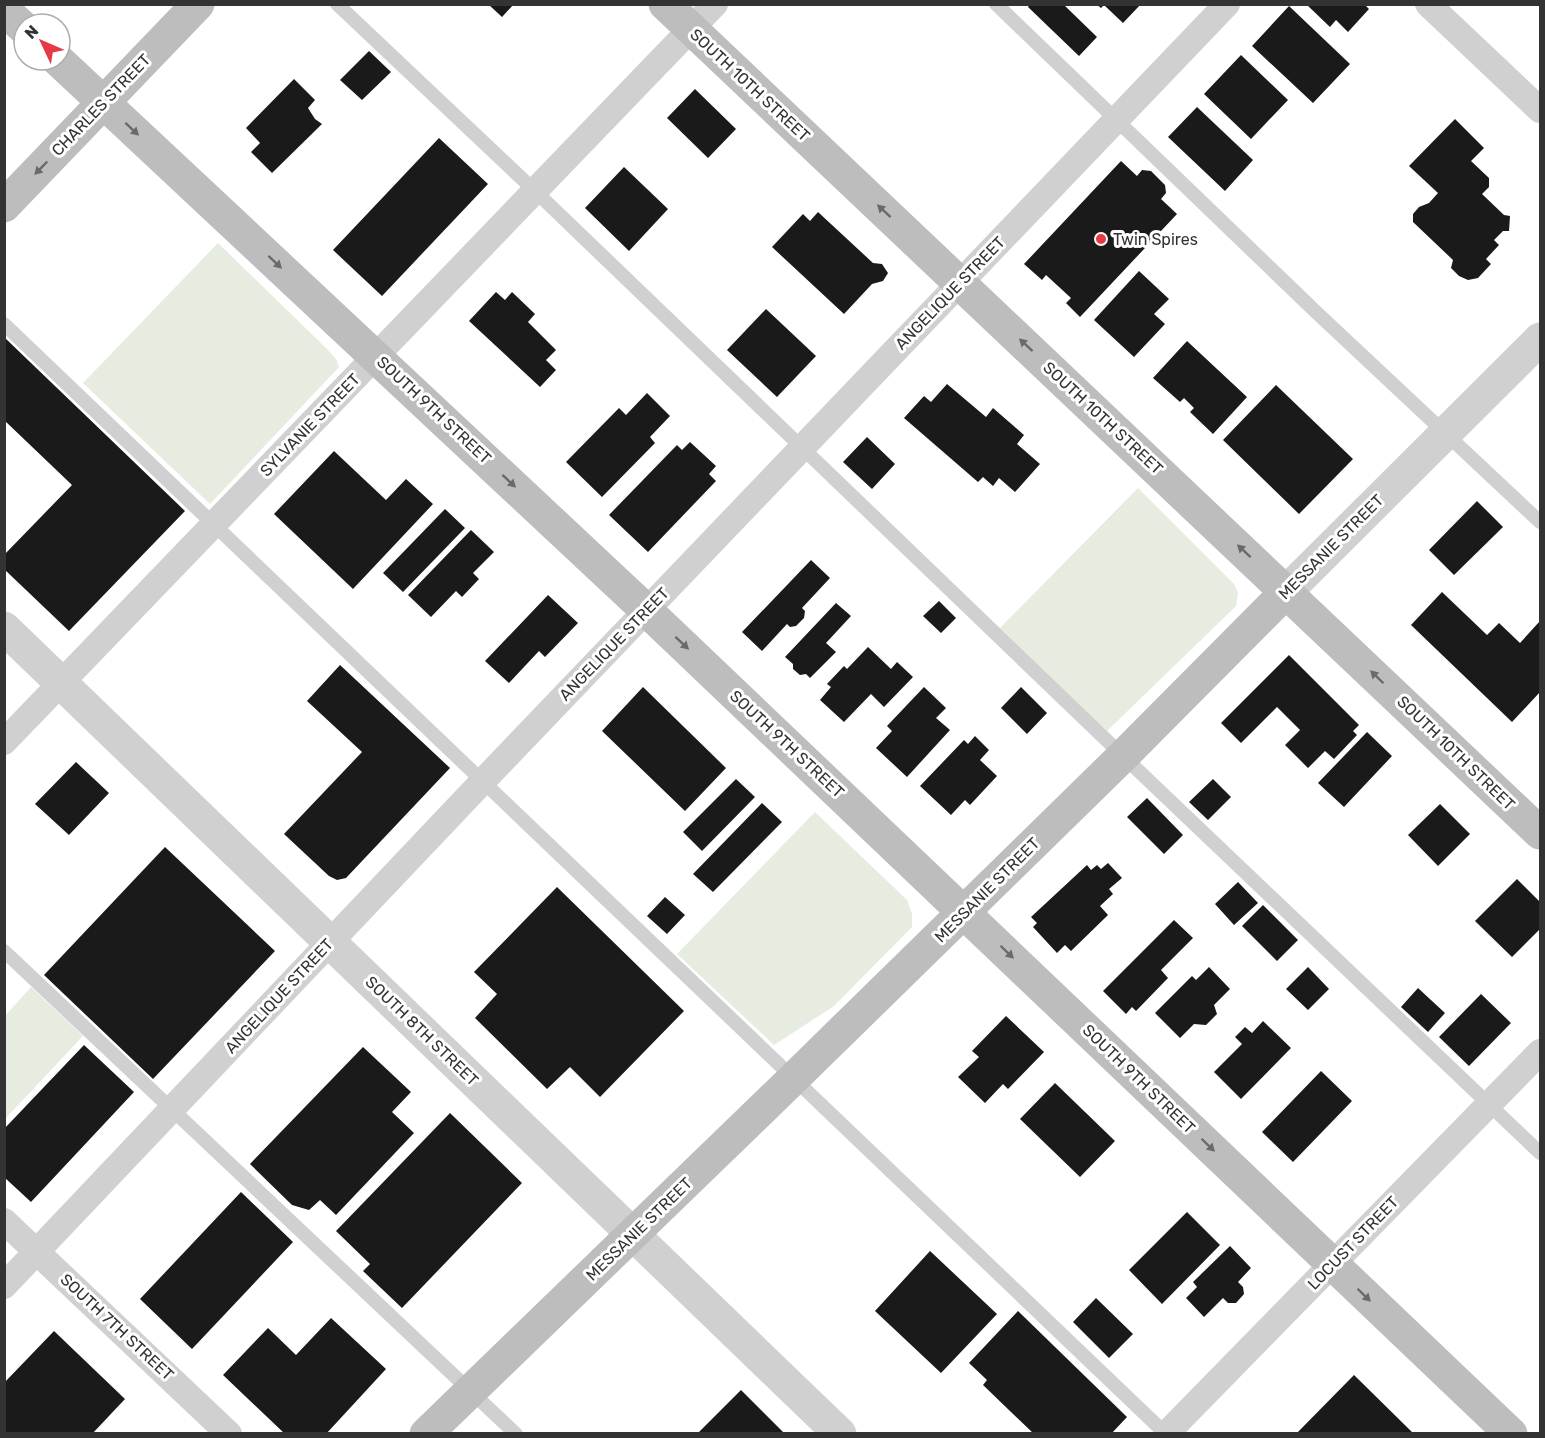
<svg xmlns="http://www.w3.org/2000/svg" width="1545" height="1438" font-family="Rubik,sans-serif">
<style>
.green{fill:#e6ecdf}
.building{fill:#1a1a1a}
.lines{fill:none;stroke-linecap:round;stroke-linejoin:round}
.service{stroke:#d0d0d0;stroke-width:14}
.minor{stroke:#d0d0d0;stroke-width:26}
.tertiary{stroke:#d0d0d0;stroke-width:33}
.secondary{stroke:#bdbdbd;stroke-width:33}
.oneway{fill:#6a6a6a}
.poi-dot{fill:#e63946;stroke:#fff;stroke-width:2}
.labels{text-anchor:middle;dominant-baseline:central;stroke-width:6;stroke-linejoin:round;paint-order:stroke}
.street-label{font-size:16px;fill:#333;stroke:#fff}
.poi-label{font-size:16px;fill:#333;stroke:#fff;text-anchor:start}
</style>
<rect width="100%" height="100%" fill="#fff"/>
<!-- green -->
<path class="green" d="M218,243L327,349L336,359L339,367L210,504L83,383Z
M1138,488L1234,584L1238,593L1236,606L1107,731L1000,628Z
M815,812L907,900L912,914V927L834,1006L774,1045L677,954Z
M31,987L83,1036L5,1119V1016Z"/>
<!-- building -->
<path class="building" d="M488,4H514L502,17Z
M1030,4H1063L1097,37L1079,56L1028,7Z
M1096,4H1141L1123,23L1104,5L1101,8Z
M1306,4H1364L1369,9L1348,32L1336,20L1330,27Z
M1289,6L1350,64L1313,103L1252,46Z
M369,51L391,72L362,100L340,80Z
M1241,55L1288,100L1251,139L1204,94Z
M294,79L315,100L308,108L315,119L322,124L272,173L251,152L260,143L246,128Z
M695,89L736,129L708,158L667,118Z
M1197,107L1253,160L1225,191L1168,137Z
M1455,119L1484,148L1471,161L1489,178V187L1482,194L1504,215L1510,216L1509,231H1503L1494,240L1499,245L1486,259L1491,264L1478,278L1468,280L1459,276L1451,268L1453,260L1413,222V214L1419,207L1429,203L1438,193L1409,166Z
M439,138L488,184L382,296L333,250Z
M1121,161L1137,176L1142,170L1151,171L1165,185L1166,193L1161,199L1177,214L1080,317L1066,303L1071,298L1046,275L1042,280L1024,264Z
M624,167L668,209L629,251L585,208Z
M818,212L873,263L882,264L888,273L883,281L872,284L844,314L772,247L803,214L810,221Z
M1139,271L1169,299L1154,314L1165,324L1134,357L1094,320Z
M496,292L505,300L512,292L535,314L528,322L556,350L546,360L556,370L540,387L469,321Z
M766,309L816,356L777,397L727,350Z
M4,337L185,511L69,631L4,569V555L72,485L4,420Z
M1187,341L1247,397L1213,434L1190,412L1194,408L1184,398L1180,402L1153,378Z
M947,384L986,417L993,408L1024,435L1017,444L1040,464L1015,492L999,478L993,486L983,477L978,482L904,418L924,396L931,402Z
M1276,385L1353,459L1299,514L1223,440Z
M647,393L670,416L650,437L655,443L602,497L566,462L619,408L626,415Z
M867,437L895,464L872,489L843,462Z
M690,442L716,466L709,474L716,481L648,552L609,515L677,445L682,450Z
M334,451L386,500L406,479L433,504L353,589L274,514Z
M1477,501L1503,527L1454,575L1429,550Z
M445,509L465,528L403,592L383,573Z
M471,530L494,552L473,573L479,579L462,597L456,591L431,617L408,595Z
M811,560L830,578L802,608L805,611L804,618L796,626L790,627L787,624L762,651L742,632Z
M1442,592L1487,635L1499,623L1520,643L1540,621V692L1512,722L1411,625Z
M548,595L578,623L545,657L539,651L509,683L485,661Z
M939,601L956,618L941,633L923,616Z
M836,603L851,616L826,643L836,652L810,678L806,674L800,675L793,669V664L785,657Z
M868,647L891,669L897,662L913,677L884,707L871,694L844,722L820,700L831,687L827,684L844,666L847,669Z
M1289,655L1359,725L1353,731L1357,735L1334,759L1325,751L1308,768L1285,745L1300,730L1277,707L1241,743L1221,723Z
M340,665L450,768L346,878L337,880L329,876L284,834L362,752L307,701Z
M643,687L726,768L685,811L602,731Z
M924,687L946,708L936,718L950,730L907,777L876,748L892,731L887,726Z
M1021,687L1047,713L1027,734L1001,708Z
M1367,732L1392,756L1344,807L1318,783Z
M975,736L989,750L980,760L997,776L970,805L965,800L951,815L920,786L964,740L968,744Z
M76,762L109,793L69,835L35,804Z
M736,779L755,797L702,851L683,832Z
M1213,779L1231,797L1208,820L1189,802Z
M1147,798L1183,835L1164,854L1127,817Z
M762,803L782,822L713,892L693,874Z
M1440,804L1470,834L1438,866L1408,835Z
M165,847L275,951L153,1079L44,975Z
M1108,863L1122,878L1109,889L1113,894L1100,906L1108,915L1071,951L1065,945L1057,953L1033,927L1037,923L1031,917L1087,865L1091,870L1097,865L1101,869Z
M1517,879L1540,902V929L1512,957L1475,921Z
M1238,882L1258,903L1234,925L1215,904Z
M557,887L684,1011L600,1097L570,1067L547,1089L475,1018L497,994L474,972Z
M665,897L685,915L667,934L647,916Z
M1263,905L1298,940L1277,961L1242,926Z
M1174,920L1193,938L1161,970L1168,978L1136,1011L1132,1007L1126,1014L1103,991Z
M1209,967L1230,989L1214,1005L1217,1014L1206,1025L1194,1024L1180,1038L1155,1013L1192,976L1196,980Z
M1308,967L1329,989L1308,1010L1286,989Z
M1418,988L1445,1013L1428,1032L1401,1007Z
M1481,994L1511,1023L1469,1066L1439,1037Z
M1006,1016L1044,1052L1008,1089L1003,1084L985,1103L958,1077L979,1057L972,1051Z
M1263,1021L1291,1048L1241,1099L1214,1072L1242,1044L1235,1037L1245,1027L1252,1033Z
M84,1045L134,1092L31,1202L4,1177V1129Z
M363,1047L411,1092L392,1112L414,1133L336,1215L320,1200L309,1210L292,1205L250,1164Z
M1321,1071L1352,1101L1293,1162L1262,1132Z
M1055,1083L1115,1141L1080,1177L1020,1119Z
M450,1113L522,1183L402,1308L363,1271L370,1264L336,1231Z
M241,1192L293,1242L192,1349L140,1299Z
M1187,1212L1220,1245L1162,1304L1129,1270Z
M1230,1246L1251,1268L1238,1282L1243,1287L1244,1294L1236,1303H1228L1223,1298L1204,1317L1186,1298L1197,1287L1193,1282Z
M930,1251L997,1314L941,1373L875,1311Z
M1096,1298L1133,1334L1109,1358L1073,1322Z
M1018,1311L1127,1417L1111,1434H1034L983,1385L987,1380L969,1363Z
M331,1318L386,1369L326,1434H285L223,1375L268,1328L296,1355Z
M54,1331L125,1399L92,1434H4V1383Z
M1354,1375L1414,1434H1296Z
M741,1390L785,1434H697Z"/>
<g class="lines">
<!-- service -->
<path class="service" d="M337,4L535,191L1123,756L1540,1153
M996,4L1316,312L1540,522
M4,324L1166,1434
M4,951L516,1434"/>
<!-- minor -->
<path class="minor" d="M1428,4L1540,110
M4,742L715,4
M4,1221L229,1434
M4,1286L483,781L1227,4
M1166,1434L1540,1052"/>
<!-- tertiary -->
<path class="tertiary" d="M1287,591L1540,339
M4,628L840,1434"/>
<!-- secondary -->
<path class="secondary" d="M665,4L1540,833
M4,10L24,28
M58,60L646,610L1511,1434
M4,206L198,4
M426,1434L794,1078L1123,756L1287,591"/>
</g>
<!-- one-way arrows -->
<defs><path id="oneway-solid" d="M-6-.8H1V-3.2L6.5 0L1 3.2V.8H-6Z" transform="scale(1.5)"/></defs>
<g class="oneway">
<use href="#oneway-solid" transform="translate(132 129) rotate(43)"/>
<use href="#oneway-solid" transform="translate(41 168) rotate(134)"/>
<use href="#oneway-solid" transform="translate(884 211) rotate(-137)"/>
<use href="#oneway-solid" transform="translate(275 262) rotate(43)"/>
<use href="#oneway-solid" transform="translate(1026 345) rotate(-137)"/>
<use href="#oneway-solid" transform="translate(509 481) rotate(43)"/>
<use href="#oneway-solid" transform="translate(1244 551) rotate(-137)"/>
<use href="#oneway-solid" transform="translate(682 643) rotate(43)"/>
<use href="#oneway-solid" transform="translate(1377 677) rotate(-136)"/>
<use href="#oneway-solid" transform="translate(1007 952) rotate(44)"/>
<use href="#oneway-solid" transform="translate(1208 1145) rotate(44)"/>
<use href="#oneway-solid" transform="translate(1364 1295) rotate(44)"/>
</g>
<!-- markers -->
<circle class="poi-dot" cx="1101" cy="239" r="6"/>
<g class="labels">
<!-- street labels -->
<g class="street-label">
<text transform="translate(750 85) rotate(43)">SOUTH 10TH STREET</text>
<text transform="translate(101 105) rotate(-46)">CHARLES STREET</text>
<text transform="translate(950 293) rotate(-46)">ANGELIQUE STREET</text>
<text transform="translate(434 410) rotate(43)">SOUTH 9TH STREET</text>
<text transform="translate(1103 418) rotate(43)">SOUTH 10TH STREET</text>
<text transform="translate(310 425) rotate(-46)">SYLVANIE STREET</text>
<text transform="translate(1331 547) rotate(-45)">MESSANIE STREET</text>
<text transform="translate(614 644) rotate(-46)">ANGELIQUE STREET</text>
<text transform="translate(787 744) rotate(43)">SOUTH 9TH STREET</text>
<text transform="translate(1456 753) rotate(44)">SOUTH 10TH STREET</text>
<text transform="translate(987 890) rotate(-45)">MESSANIE STREET</text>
<text transform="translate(279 996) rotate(-47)">ANGELIQUE STREET</text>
<text transform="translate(422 1031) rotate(44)">SOUTH 8TH STREET</text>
<text transform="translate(1139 1079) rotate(44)">SOUTH 9TH STREET</text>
<text transform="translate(639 1229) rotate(-44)">MESSANIE STREET</text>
<text transform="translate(1353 1243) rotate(-46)">LOCUST STREET</text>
<text transform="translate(117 1327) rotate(43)">SOUTH 7TH STREET</text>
</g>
<!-- poi labels -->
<g class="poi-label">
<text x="1113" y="239">Twin Spires</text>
</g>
</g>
<!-- border -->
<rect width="1545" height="1438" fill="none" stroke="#333333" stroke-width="12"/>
<!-- north arrow -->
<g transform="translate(42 42) rotate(314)"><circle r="28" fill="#ffffff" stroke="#adadad" stroke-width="1.5"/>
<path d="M0-4.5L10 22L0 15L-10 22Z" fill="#e63946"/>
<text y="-9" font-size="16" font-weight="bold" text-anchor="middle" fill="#333333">N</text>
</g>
</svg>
